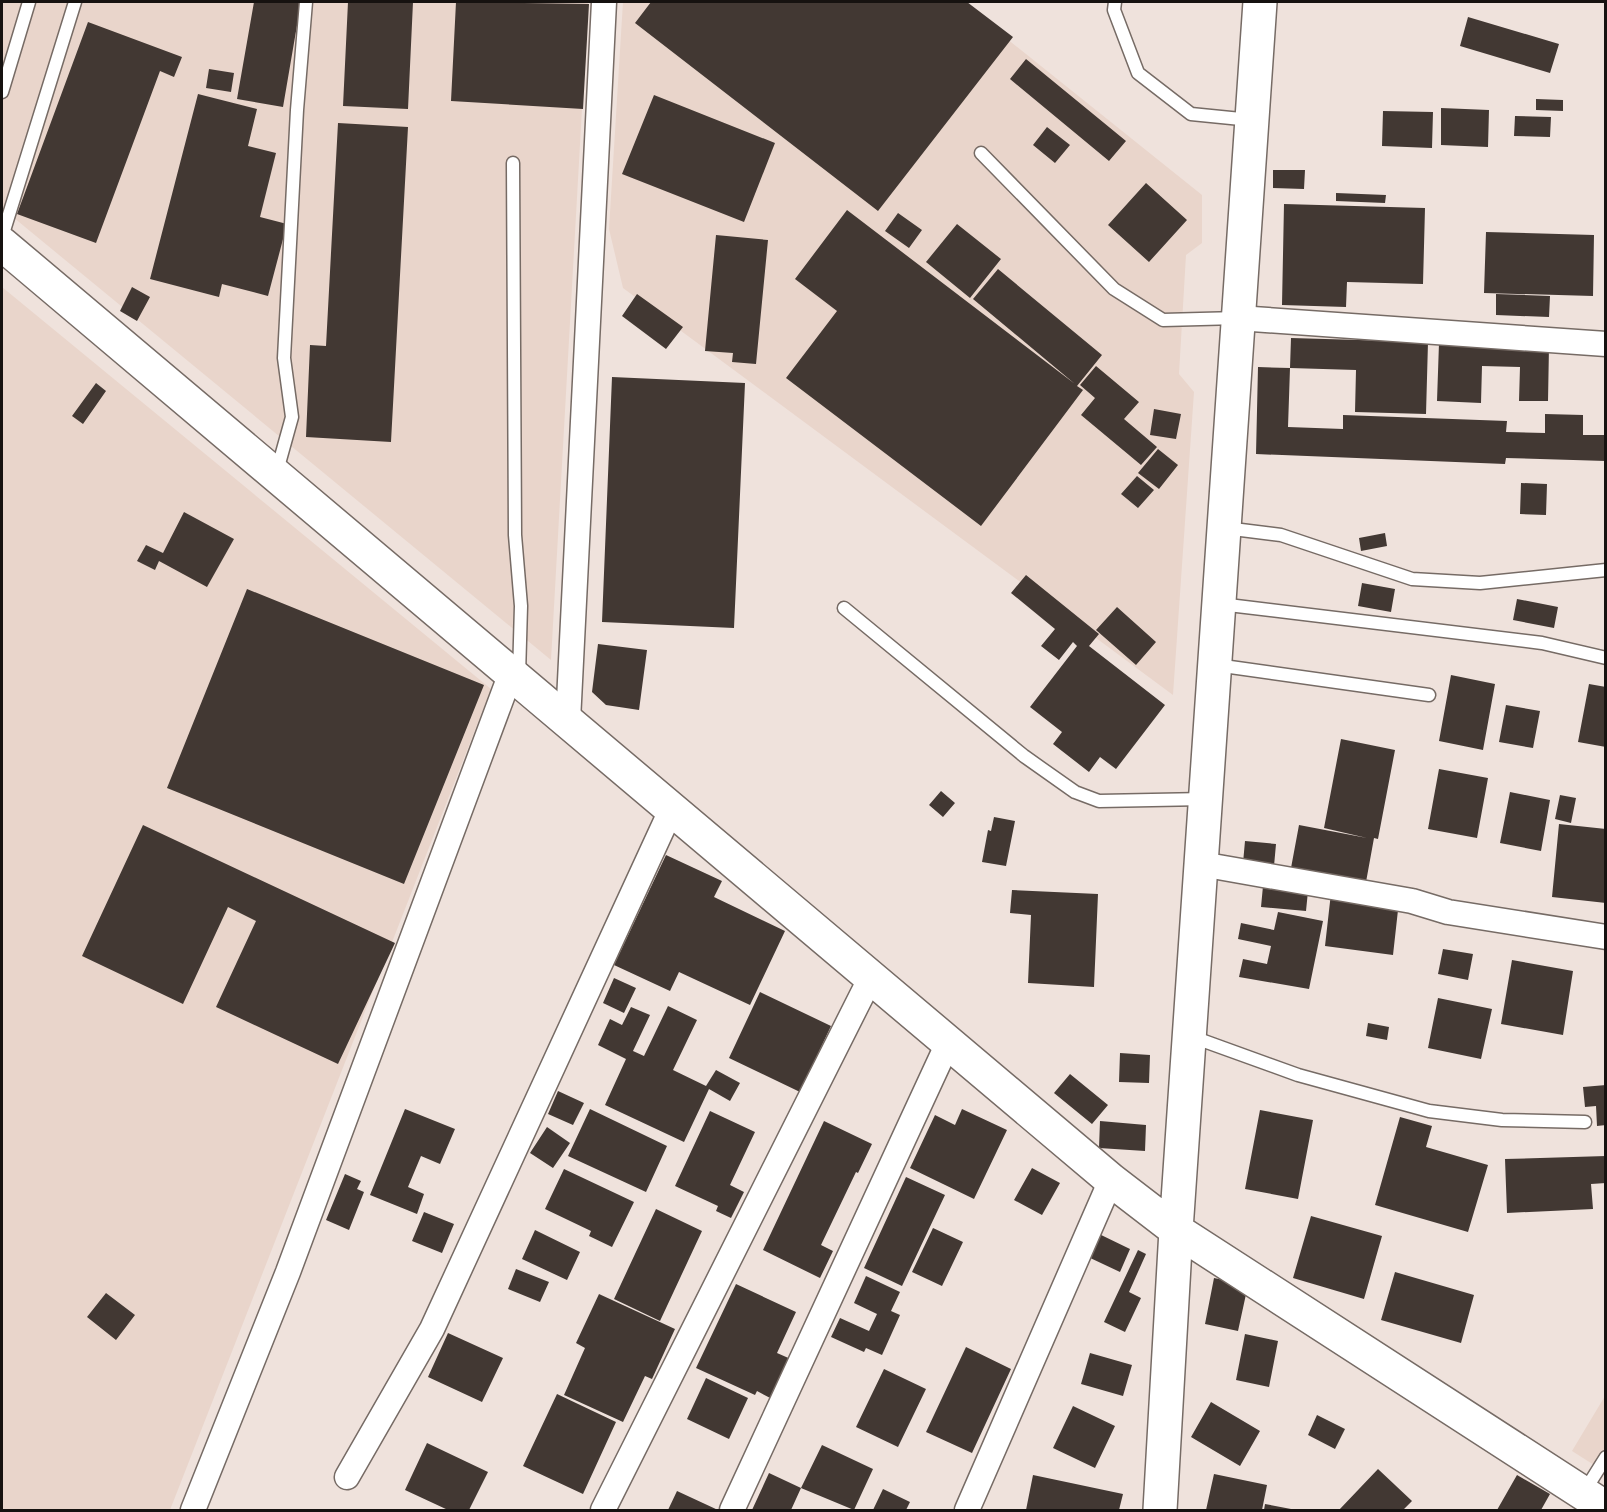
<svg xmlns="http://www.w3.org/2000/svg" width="1607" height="1512" font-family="'Archivo Narrow',sans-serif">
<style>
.built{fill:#e9d5cb}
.building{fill:#423833}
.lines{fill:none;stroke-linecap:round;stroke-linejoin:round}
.lane-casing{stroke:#766b65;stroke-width:15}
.street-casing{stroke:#766b65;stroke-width:27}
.secondary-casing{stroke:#766b65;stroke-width:36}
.lane{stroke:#fff;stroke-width:12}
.street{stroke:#fff;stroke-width:24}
.secondary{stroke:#fff;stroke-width:33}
</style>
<rect width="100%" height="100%" fill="#efe2dc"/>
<!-- built -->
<path class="built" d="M2,2H588L551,660L2,208Z
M623,2H961L1202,195V243L1186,255L1179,374L1194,392L1173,695L623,288L609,229Z
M2,287L491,689L170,1510H2Z
M1605,1396V1472L1572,1451Z"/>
<!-- building -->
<path class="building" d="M254,2H301L283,107L237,99Z
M348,2H413L408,109L343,106Z
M456,2L589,4L583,109L451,101Z
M651,2H967L1013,37L878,211L635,23Z
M1468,17L1559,44L1550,73L1460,46Z
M88,22L182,57L174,77L160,71L96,243L17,214Z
M1026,59L1126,141L1109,161L1010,79Z
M209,69L234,73L231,92L206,88Z
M198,94L257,109L248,146L276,153L260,217L287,224L268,296L222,284L219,297L150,279Z
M654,95L775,143L744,222L622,174Z
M1536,99L1563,100V111L1536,110Z
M1441,108L1489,110L1488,147L1441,145Z
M1383,111L1433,112L1432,148L1382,146Z
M1515,116L1551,117L1550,137L1514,136Z
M338,123L408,127L391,442L306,437L310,345L326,346Z
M1047,127L1070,145L1055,163L1033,145Z
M1273,170H1305L1304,189L1273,188Z
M1146,183L1187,220L1149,262L1108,225Z
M1336,193L1386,195L1385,203L1336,201Z
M1284,204L1425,208L1423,284L1347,282L1346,307L1282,305Z
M847,210L1075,384L973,299L998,269L1102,355L1077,386L1083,390L981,526L786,378L837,311L795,279Z
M898,213L922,230L909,248L885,231Z
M957,224L1001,259L970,298L926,262Z
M1486,232L1594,235L1593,296L1484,293Z
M716,235L768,240L756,364L732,362L733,353L705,351Z
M132,287L150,297L137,321L120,311Z
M637,294L683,327L666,349L622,316Z
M1496,294L1550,296L1549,317L1496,315Z
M1291,338L1428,342L1426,414L1355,412L1356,370L1290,368Z
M1439,343L1549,346L1548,401H1519L1520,367L1482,366L1481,403L1437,401Z
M1096,366L1139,402L1124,419L1157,447L1141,465L1081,415L1095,398L1080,385Z
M1258,367L1290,368L1288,427L1343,429V415L1507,421L1506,432L1545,433V414L1583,415V435H1606V461L1506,458L1505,464L1256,454Z
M612,377L745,383L734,628L602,622Z
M96,383L106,391L83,424L72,416Z
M1154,409L1181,414L1176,439L1150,435Z
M1158,449L1178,465L1159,489L1138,473Z
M1137,476L1154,490L1138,508L1121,494Z
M1521,483L1547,484L1546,515L1520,514Z
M184,512L234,539L207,587L159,561L155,570L137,561L146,545L163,553Z
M1385,533L1387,546L1361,551L1359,538Z
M1026,575L1099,634L1089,646L1165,705L1116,769L1100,757L1089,772L1053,744L1062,732L1030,707L1077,646L1073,642L1059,660L1041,646L1055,629L1011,593Z
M1362,583L1395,589L1391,612L1358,606Z
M247,589L484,685L404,884L167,788Z
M1517,599L1558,607L1554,628L1513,620Z
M1117,607L1156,642L1136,665L1096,630Z
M598,644L647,650L639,710L606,705L592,692Z
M1451,675L1495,684L1483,750L1439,741Z
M1589,684L1606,687V747L1578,742Z
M1506,705L1540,711L1533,748L1499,742Z
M1341,739L1395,750L1378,839L1374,838L1366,882L1291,868L1299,825L1367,838L1324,828Z
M1439,769L1488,778L1477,838L1428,829Z
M941,791L955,803L943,817L929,805Z
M1510,792L1550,800L1541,851L1500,843Z
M1560,795L1576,798L1571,823L1555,819Z
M994,817L1015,821L1006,866L982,862L988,830L991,831Z
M1559,824L1606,829V903L1552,897Z
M143,825L395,943L338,1064L216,1007L256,921L228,907L183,1004L82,956Z
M1245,841L1276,844L1274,866L1243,863Z
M666,855L722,881L714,897L785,931L750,1005L679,972L670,991L614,965Z
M1263,886L1308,891L1306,911L1261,907Z
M1012,890L1098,894L1094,987L1028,983L1031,915L1010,913Z
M1331,893L1399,901L1393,955L1325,946Z
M1278,912L1323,921L1309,989L1239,977L1243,959L1267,964L1271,946L1238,939L1241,923L1274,930Z
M1443,949L1473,954L1468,980L1438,974Z
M1512,960L1573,971L1563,1035L1501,1024Z
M614,978L636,988L624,1013L603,1003Z
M760,992L831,1026L800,1092L729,1058Z
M1438,998L1492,1009L1481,1059L1428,1048Z
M668,1006L697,1020L673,1070L706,1086L716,1070L740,1083L730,1101L709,1089L684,1142L605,1105L626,1059L598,1045L610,1019L622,1025L631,1007L650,1015L633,1051L644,1056Z
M1368,1023L1389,1027L1387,1040L1366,1036Z
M1120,1053L1150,1055L1149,1083L1119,1082Z
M1070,1074L1108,1105L1092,1124L1054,1093Z
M1606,1085V1125L1597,1126L1596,1106L1585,1107L1583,1087Z
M558,1091L584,1103L573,1125L548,1114Z
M405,1109L455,1129L440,1164L421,1156L408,1187L424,1194L417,1214L370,1195Z
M590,1109L667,1146L646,1192L568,1156Z
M962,1109L1007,1130L974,1199L910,1168L935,1115L955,1125Z
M1260,1110L1313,1120L1298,1199L1245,1189Z
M710,1111L755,1132L730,1185L744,1192L731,1218L716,1211L718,1206L675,1186Z
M1400,1117L1432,1126L1426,1147L1488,1165L1468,1232L1375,1205Z
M824,1121L872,1144L858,1173L856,1172L821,1245L833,1251L820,1278L763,1250Z
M1100,1121L1146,1125L1145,1151L1099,1148Z
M547,1127L570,1143L553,1168L530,1153Z
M1606,1156V1183L1591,1184L1593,1209L1507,1213L1505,1159Z
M1032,1168L1060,1183L1042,1215L1014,1200Z
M564,1169L634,1202L612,1247L589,1236L591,1231L545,1209Z
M345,1174L361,1181L357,1189L364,1192L349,1230L326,1220Z
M906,1177L945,1195L902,1286L864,1268Z
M656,1209L702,1231L660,1321L614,1299Z
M424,1212L454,1224L442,1253L412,1241Z
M1311,1216L1382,1236L1364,1299L1293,1278Z
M933,1228L963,1242L942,1286L912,1272Z
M535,1230L580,1252L567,1280L522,1259Z
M1097,1233L1130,1249L1120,1272L1086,1256Z
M1138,1250L1146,1254L1129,1292L1141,1298L1125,1332L1104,1322Z
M516,1269L549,1282L540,1302L508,1289Z
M1395,1272L1474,1295L1461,1343L1381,1320Z
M866,1276L900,1292L891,1311L900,1315L882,1355L866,1348L864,1352L831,1337L840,1318L869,1331L877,1314L854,1303Z
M1214,1278L1248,1285L1238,1331L1205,1324Z
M736,1284L796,1312L777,1353L793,1360L774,1400L757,1391L755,1395L696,1368Z
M106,1293L135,1315L116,1340L87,1317Z
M599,1294L675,1329L652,1379L645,1376L623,1422L564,1395L585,1348L576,1343Z
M448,1333L503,1358L482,1402L428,1377Z
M1245,1334L1278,1341L1269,1387L1236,1380Z
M966,1347L1011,1369L972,1453L926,1432Z
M1090,1353L1132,1365L1123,1396L1081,1384Z
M884,1369L926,1389L898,1447L856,1427Z
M706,1378L748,1398L729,1439L687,1419Z
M557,1394L616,1422L583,1494L523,1466Z
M1211,1402L1260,1431L1240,1466L1191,1437Z
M1073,1406L1115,1426L1095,1468L1053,1448Z
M1317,1415L1345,1429L1335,1449L1308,1435Z
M427,1443L488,1472L469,1510H448L405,1490Z
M822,1445L873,1469L854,1510L801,1488Z
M1378,1469L1412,1501L1403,1510H1339Z
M769,1473L801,1488L791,1510H752Z
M1214,1474L1267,1485L1262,1510H1206Z
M1033,1475L1123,1494L1119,1510H1026Z
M1517,1475L1550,1494L1541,1510H1497Z
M883,1489L910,1502L906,1510H873Z
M677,1491L718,1510H668Z
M1265,1504L1291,1509V1510H1264Z"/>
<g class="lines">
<defs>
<path id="lane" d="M1115,2L1114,10L1138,73L1191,114L1251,120
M2,92L29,2
M981,153L1114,289L1163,320L1238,318
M513,163L515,535L521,606L519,675
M2,237L75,2
M277,471L292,417L284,358L297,110L306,2
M1225,528L1281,535L1412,579L1480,583L1606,570
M1220,604L1542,643L1606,658
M844,608L1024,756L1075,792L1099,801L1205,799
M1216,665L1429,695
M1190,1036L1298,1075L1429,1111L1502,1120L1585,1122
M1584,1492L1606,1457"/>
<path id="street" d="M1238,318L1606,344
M568,721L604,2
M1201,864L1412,901L1448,912L1606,937
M347,1477L432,1329L672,808
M193,1510L288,1272L511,673
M603,1510L871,977
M732,1510L948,1043
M967,1510L1111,1180"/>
<path id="secondary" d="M2,244L1111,1180L1176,1230L1606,1508
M1160,1510L1176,1230L1260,2"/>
</defs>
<!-- lane casing -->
<use href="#lane" class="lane-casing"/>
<!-- street casing -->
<use href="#street" class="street-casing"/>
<!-- secondary casing -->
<use href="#secondary" class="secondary-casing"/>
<!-- lane -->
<use href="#lane" class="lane"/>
<!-- street -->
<use href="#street" class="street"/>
<!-- secondary -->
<use href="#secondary" class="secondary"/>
</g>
<!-- border -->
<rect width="1607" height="1512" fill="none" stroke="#161210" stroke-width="6"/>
</svg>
